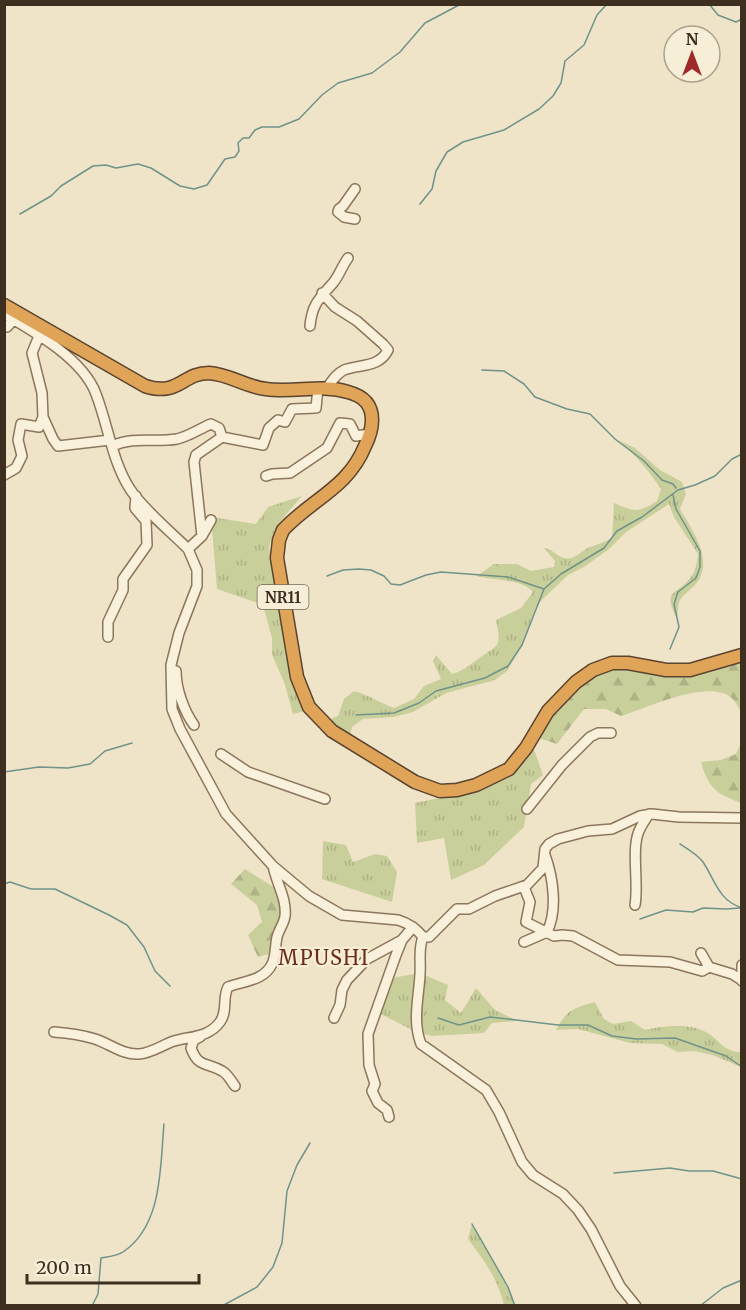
<svg xmlns="http://www.w3.org/2000/svg" width="746" height="1310" font-family="Merriweather,serif">
<style>
.grass{fill:url(#grass-tufts)}
.forest{fill:url(#forest-firs)}
.lines{fill:none;stroke-linecap:round;stroke-linejoin:round}
.stream{stroke:#6f938a;stroke-width:1.5}
.minor-casing{stroke:#8d765c;stroke-width:12}
.highway-casing{stroke:#5b4430;stroke-width:15}
.minor{stroke:#faf1dc;stroke-width:9}
.highway{stroke:#e0a458;stroke-width:12}
.labels{text-anchor:middle;dominant-baseline:central;stroke-width:4.5;stroke-linejoin:round;paint-order:stroke}
.shield{fill:#f7eed8;stroke:#756857;stroke-width:1.5}
.shield-label{font-size:15px;font-weight:bold;fill:#3d2e20}
.quarter-label{font-size:20px;letter-spacing:1.5px;fill:#6b2e1e;stroke:#f7eed8}
</style>
<defs>
<pattern id="grass-tufts" width="24" height="20" patternUnits="userSpaceOnUse" patternTransform="scale(1.5)"><rect width="24" height="20" fill="#c9cf9b"/><path d="M3 7l-1-3M5 7V3M7 7l1-3M15 17l-1-3M17 17v-4M19 17l1-3" fill="none" stroke="#aeb285"/></pattern>
<pattern id="forest-firs" width="22" height="20" patternUnits="userSpaceOnUse" patternTransform="scale(1.5)"><rect width="22" height="20" fill="#c9cf9b"/><path d="M5 1l3.5 6h-7zM16 11l3.5 6h-7z" fill="#aeb285"/></pattern>
</defs>
<rect width="100%" height="100%" fill="#f0e4c8"/>
<!-- grass -->
<path class="grass" d="M615,439L635,448L660,470L682,482L686,494L680,509C693,531 717,564 693,587C677,602 680,596 677,619C662,589 675,597 691,577C696,570 697,562 698,554L674,517L669,504L626,532L609,549L584,567L568,575L547,595L537,605L522,645L507,671L495,680L446,693L413,712L393,717L363,719L352,727L350,739L323,722L338,716L344,699L354,691C369,695 380,703 394,708L414,699L424,686L441,679L433,661L436,655L452,674C463,671 469,665 478,659C498,644 502,649 496,620L521,608L533,592C520,578 494,581 477,576L494,564H517L531,571L554,567L555,561L544,548C553,549 556,556 564,558C574,561 582,550 590,547C598,544 604,542 612,538L614,503C635,512 638,513 657,501L661,489C648,470 635,453 615,439Z
M302,496C288,513 274,524 269,547L289,660L305,711L293,714L284,682L272,655V638L263,605L217,589L211,517L256,524L268,507Z
M529,735L543,775L531,784L524,827L484,865L451,880L444,838L417,843L415,803L439,798L438,786C464,784 494,779 513,759C519,752 524,743 529,735Z
M323,841L346,845L353,862L375,854L387,856L397,872L392,902L322,879Z
M420,973L448,985L445,1000L461,1013L476,988L495,1010L518,1021L492,1023L484,1033L432,1036L416,1032L375,1011L386,979Z
M595,1002L604,1019L613,1024L631,1021L645,1030C662,1026 689,1023 706,1032C719,1039 723,1052 741,1052V1067L712,1055L694,1051L678,1052L662,1044L630,1043L578,1029L556,1030C568,1008 573,1009 595,1002Z
M472,1224L508,1287L515,1305H504C498,1279 484,1260 468,1239Z"/>
<!-- forest -->
<path class="forest" d="M741,653V712C737,704 732,695 722,693C695,685 647,708 621,716L606,709H584L557,744L529,735L592,667L668,669Z
M741,743V803C717,794 708,788 701,762L721,760L736,754Z
M245,869L280,891L284,902L275,952L258,957L248,935L262,922L257,905L231,884Z"/>
<g class="lines">
<!-- stream -->
<path class="stream" d="M709,4L718,15L736,22L742,19
M420,204L432,189L436,171L447,152L463,142L504,130L539,109L553,96L561,83L565,61L584,45L597,15L607,4
M20,214L51,196L61,186L93,166L106,165L116,168L138,164L151,168L180,186L194,189L207,185L225,159L235,157L239,151L238,143L243,138H249L255,130L262,127H279L299,119L322,95L338,83L372,73L400,52L425,23L461,4
M482,370L504,371L524,384L535,397L567,409L590,414L615,439L644,461L662,480L673,484L676,488
M327,576L343,570L359,569L371,570L384,576L391,584L400,585L426,575L441,572L508,577L544,589
M670,649L679,627L674,604L678,592L696,578L700,567V551L676,509L673,495
M356,715L394,713L419,703L436,691L485,678L508,666L522,645L544,589L561,574L604,548L617,531L642,517L678,490L695,485L715,476L732,459L742,454
M4,772L39,767L68,768L90,764L105,751L132,743
M680,844C688,849 698,855 703,862C715,880 718,900 742,908
M4,884L10,882L31,889H55L109,915L127,925L144,947L155,971L170,986
M640,919L666,910L693,912L703,908L726,909L740,908
M438,1018L459,1025L490,1017L558,1025H588L612,1036L636,1039L675,1038L726,1056L742,1067
M614,1173L670,1168L689,1171H713L742,1179
M472,1224L508,1287L515,1306
M92,1306L98,1294L101,1258C107,1257 117,1256 123,1252C163,1225 160,1167 164,1124
M222,1306L257,1287L273,1267L282,1243L287,1191L297,1165L310,1143
M700,1306L723,1288L742,1280"/>
<defs>
<path id="minor" d="M355,189L343,206L339,209L338,212L344,217L355,219
M322,293L335,307L357,321L383,344L388,350C379,368 360,364 344,370C336,374 332,381 327,388
M4,314C35,332 83,359 96,394C108,425 112,461 130,489C142,508 171,532 188,549L197,570V586L179,633L171,665L172,709L180,729L226,814L273,866L309,896L342,915L398,920C408,923 416,928 423,937
M310,326C312,304 319,299 333,283C339,276 342,266 348,258
M4,327H7L14,319
M43,417L53,439L58,446L110,440
M222,437L263,445L269,428L278,420L285,422L292,409L316,408L318,388
M112,446C135,436 153,443 177,439C190,436 199,429 211,424L219,428L222,437L196,455L194,462L202,536
M4,475L16,468L22,456L18,440L21,424L39,427L43,417L42,393L32,353L39,336
M266,476L272,474L290,473L327,448L340,423L350,424L356,436L370,434
M188,549L202,536L211,520
M108,637V622L123,590V579L147,545L146,521L135,508L136,496
M176,671C176,689 184,711 194,725
M221,754L248,772L325,799
M527,809L562,765L590,737L598,733H611
M524,887L530,902L526,922L554,936L562,935L573,936L618,960L670,962L702,971L709,967
M635,905C639,884 631,849 639,831C641,826 645,820 649,814
M423,937C418,949 421,961 420,974C419,997 412,1021 421,1044L486,1090L499,1112L522,1162L533,1175L563,1194L578,1210L591,1229L620,1286L636,1306
M423,937H429L457,909H469L495,896L527,885L543,868L545,849L549,844L558,839L588,831L612,829L640,816L652,814L679,817L742,818
M524,942L547,932C558,910 553,877 545,855
M701,953L709,967L732,974L740,979
M742,965V981
M334,1018L340,1005L342,990L347,980L367,959L402,940
M54,1032C67,1033 82,1035 95,1039C110,1044 123,1055 139,1054C152,1053 162,1045 174,1041C191,1036 208,1038 220,1022C228,1011 222,998 228,987C243,981 264,981 272,964C276,956 275,946 277,937C279,929 284,924 285,916C287,899 276,882 273,866
M200,1037L194,1040L191,1048C198,1068 207,1062 222,1071C228,1074 231,1081 235,1086
M389,1117L387,1110L378,1103L372,1091L375,1084L369,1065L368,1034L396,955L402,940L413,927"/>
<path id="highway" d="M4,305L145,386C179,397 182,373 209,373C229,374 246,387 266,389C294,393 321,384 348,392C363,396 372,404 372,420C372,430 369,438 365,446C348,488 312,499 283,530L279,540L277,558L297,677L309,707L332,731L415,782L440,791L457,790L476,785L509,769L526,748L548,711L576,682L593,670L612,663H628L666,670H690L742,655"/>
</defs>
<!-- minor casing -->
<use href="#minor" class="minor-casing"/>
<!-- highway casing -->
<use href="#highway" class="highway-casing"/>
<!-- minor -->
<use href="#minor" class="minor"/>
<!-- highway -->
<use href="#highway" class="highway"/>
</g>
<g class="labels">
<!-- shield labels -->
<rect class="shield" x="257.5" y="585" width="51" height="24" rx="4.5"/>
<g class="shield-label">
<text x="283" y="597">NR11</text>
</g>
<!-- quarter labels -->
<g class="quarter-label">
<text x="324" y="957">MPUSHI</text>
</g>
</g>
<!-- border -->
<rect width="746" height="1310" fill="none" stroke="#3d2e20" stroke-width="12"/>
<!-- north arrow -->
<g transform="translate(692 54)"><circle r="28" fill="#f7eed8" stroke="#ada18e" stroke-width="1.5"/>
<path d="M0-4.5L10 22L0 15L-10 22Z" fill="#9e2a2b"/>
<text y="-9" font-size="16" font-weight="bold" text-anchor="middle" fill="#3d2e20">N</text>
</g>
<!-- scale -->
<path d="M27 1274v9h172v-9" fill="none" stroke="#3d2e20" stroke-width="3"/>
<text x="36" y="1274" font-size="18" fill="#3d2e20" stroke="#f7eed8" stroke-width="4.5" paint-order="stroke">200 m</text>
</svg>
